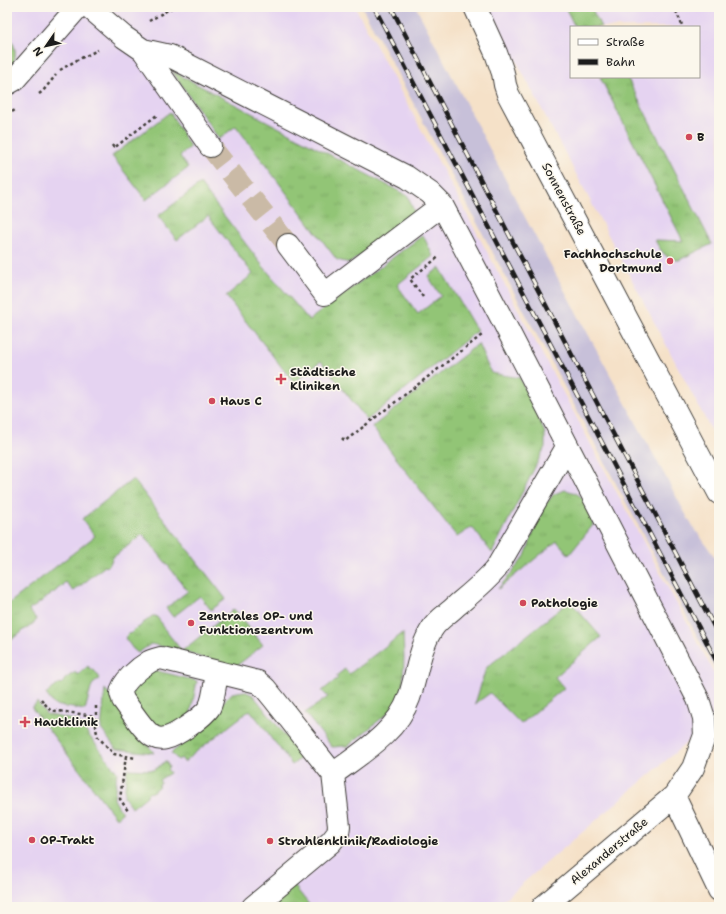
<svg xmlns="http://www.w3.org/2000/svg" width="726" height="914" font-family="'Shantell Sans',sans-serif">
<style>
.built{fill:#e5d3f1;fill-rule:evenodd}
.railway{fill:#c7c0d9}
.grass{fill:url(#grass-tufts);stroke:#577049}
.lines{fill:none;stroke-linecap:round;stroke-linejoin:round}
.minor-tunnel{stroke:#cabaa6;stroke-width:22;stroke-dasharray:22 11;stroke-linecap:butt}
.minor-casing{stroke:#3d3a36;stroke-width:24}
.path{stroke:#3d3a36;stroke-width:2.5;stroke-dasharray:3 3;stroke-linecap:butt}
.minor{stroke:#fff;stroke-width:22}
.rail-casing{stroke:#1c1c1c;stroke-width:4.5}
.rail{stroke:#fbf7ec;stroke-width:3;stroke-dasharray:9;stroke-linecap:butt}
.poi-dot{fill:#d1495b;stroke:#fbf7ec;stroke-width:1.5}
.labels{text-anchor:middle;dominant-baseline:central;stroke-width:3;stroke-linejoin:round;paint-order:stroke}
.poi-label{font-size:12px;font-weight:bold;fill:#1c1c1c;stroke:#fbf7ec;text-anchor:start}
.street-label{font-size:12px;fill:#1c1c1c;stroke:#fbf7ec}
</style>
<defs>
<pattern id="grass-tufts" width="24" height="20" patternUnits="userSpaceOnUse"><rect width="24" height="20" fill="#92c576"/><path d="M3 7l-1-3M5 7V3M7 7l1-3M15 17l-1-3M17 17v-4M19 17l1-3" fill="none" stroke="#7da966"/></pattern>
</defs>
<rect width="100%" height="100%" fill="#fbf7ec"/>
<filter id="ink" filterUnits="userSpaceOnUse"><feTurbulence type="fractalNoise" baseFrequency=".025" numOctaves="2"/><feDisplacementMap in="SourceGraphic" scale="8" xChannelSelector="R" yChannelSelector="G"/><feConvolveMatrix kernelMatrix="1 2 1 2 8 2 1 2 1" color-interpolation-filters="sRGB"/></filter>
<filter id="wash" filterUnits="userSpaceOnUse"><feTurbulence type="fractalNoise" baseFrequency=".012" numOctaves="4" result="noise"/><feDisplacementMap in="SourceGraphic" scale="16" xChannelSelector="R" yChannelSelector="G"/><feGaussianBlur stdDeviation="0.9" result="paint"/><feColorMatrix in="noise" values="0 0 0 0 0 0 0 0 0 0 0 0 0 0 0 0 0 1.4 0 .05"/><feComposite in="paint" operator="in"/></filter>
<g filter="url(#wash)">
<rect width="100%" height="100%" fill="#f5e1c8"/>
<!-- built -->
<path class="built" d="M7,7H355L719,682V715L495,907H7Z
M488,7H719V445ZM571,27H699V77H571Z"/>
<!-- railway -->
<path class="railway" d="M362,7H416L528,223L690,522L719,563V677Z"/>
<!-- grass -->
<path class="grass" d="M565,7H591L601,27H575Z
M7,35C18,45 18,62 7,72Z
M172,71L408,196L415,214L350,263L337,260L312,227L236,126L219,139Z
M600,77H627L712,244L679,260C667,261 660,250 655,240L683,241Z
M170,112L190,147L180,156L188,168L146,200L112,156Z
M200,184L262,265L309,320L423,235L433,256L397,285L418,314L441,296L428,276L440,268L477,331L367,420L321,361L294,383L226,296L253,274L208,216L177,240L158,216Z
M478,344L491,373L520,378L545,433V447L492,553L472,527L457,537L372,427Z
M133,479L226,599L211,610L200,596L173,617L166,608L188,591L143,534L111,559L112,561L110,562L111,563L106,567L105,566L74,591L73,590H72L66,582L63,584L64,585L57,589V590L53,593H52L50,594L51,595L46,598H45L43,599L44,600L37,604V605L29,610L37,620L28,628L23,630V631L17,636V635L7,644V605L95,536L82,519Z
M565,490C569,491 574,492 577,494C588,501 590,513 593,525L569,555L557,541L498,589L525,556L543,507L554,494Z
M570,601L601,637L555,677L564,688L521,724L490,693L475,704L486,668Z
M234,609L263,645L234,668L182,651L151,644L138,653L133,649L125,638L126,637V636L129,633L130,634L137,627L138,628L140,627V626L144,622H145L152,616H156L163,625L162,626L182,651Z
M403,633L404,656L403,687L394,708L348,746L332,747L305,713L328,697L322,691L338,678L336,676L345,669L349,674Z
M88,666L91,670L93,669L100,678L92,685L85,710L54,705L46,694L60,683L61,684L64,681V680L72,674H73L75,672L78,675Z
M150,669L197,681L190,716L170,731L151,726L129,696Z
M105,689L154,753L116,749L101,729Z
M244,691L253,695L302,757L292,765L274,741H273L268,734H269L250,710L192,755V756L184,762L181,758L178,760L171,753L212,721L220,705L232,693Z
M37,702L46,714L78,721L117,772L114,799L122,813L116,818L32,708Z
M166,761L169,767L167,769L170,773L159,780L161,783L158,785L159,786L151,793L150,792L147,794V796L132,808L124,797L127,769L154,770Z
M292,883L311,907H259Z"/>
</g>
<g filter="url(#ink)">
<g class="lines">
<!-- minor-tunnel -->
<path class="minor-tunnel" d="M210,146L288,245"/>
<defs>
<path id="minor" d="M89,7L124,37L143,50L170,56L407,177L430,193L442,205L502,319L698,699L704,718L705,735L693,768L674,796L543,907
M475,7L496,53L503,73L505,85L508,94L719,493
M143,50L210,146
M7,84L14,80L78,7
M288,245L325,294L442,205
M217,672C215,683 214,700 209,708C203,717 176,736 166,738C162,739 158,739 154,737C144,732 131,710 123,700C123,698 121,695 121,693C122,682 139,668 149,662C152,660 157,659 161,658L258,682L265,688L274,699L333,774C361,753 397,732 409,698C417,675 419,649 432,629C438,619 448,614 456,606C470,594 484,583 496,569L567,447
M674,796L719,890
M253,907L331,842L338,833L339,826L333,774"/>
</defs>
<!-- minor casing -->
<use href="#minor" class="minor-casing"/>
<!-- path -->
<path class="path" d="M674,7L676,11L683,7
M676,11L682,25
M149,21L173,7
M60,70L77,60L98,50
M39,94L43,91L56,75
M7,115L15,110
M112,145L114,148L157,115
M423,297L410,279L440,256
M342,438L345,441L482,335
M41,699L50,710L95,716
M96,706V729L98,737L114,754L136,758
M126,756L120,799L128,811"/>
<!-- minor -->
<use href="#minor" class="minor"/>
<defs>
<path id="rail" d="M374,7L719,666
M391,7L516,248L719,636"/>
</defs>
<!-- rail casing -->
<use href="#rail" class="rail-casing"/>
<!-- rail -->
<use href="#rail" class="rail"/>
</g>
</g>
<!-- markers -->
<g class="poi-dot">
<circle cx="689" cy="137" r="4"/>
<circle cx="670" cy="261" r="4"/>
<path d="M279 373h4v4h4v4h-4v4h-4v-4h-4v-4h4z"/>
<circle cx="212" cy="401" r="4"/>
<circle cx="523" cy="603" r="4"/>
<circle cx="191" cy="623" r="4"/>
<path d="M23 716h4v4h4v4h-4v4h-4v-4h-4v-4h4z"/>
<circle cx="32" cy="840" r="4"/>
<circle cx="270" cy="841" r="4"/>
</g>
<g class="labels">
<!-- poi labels -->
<g class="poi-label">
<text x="697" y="137">B</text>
<text x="662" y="254" text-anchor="end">Fachhochschule<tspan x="662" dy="14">Dortmund</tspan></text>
<text x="290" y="372">Städtische<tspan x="290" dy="14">Kliniken</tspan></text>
<text x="220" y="401">Haus C</text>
<text x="531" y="603">Pathologie</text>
<text x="199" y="616">Zentrales OP- und<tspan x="199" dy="14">Funktionszentrum</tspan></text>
<text x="34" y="722">Hautklinik</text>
<text x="40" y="840">OP-Trakt</text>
<text x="278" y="841">Strahlenklinik/Radiologie</text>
</g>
<!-- street labels -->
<g class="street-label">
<text transform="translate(564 199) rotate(62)">Sonnenstraße</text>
<text transform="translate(609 851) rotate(-40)">Alexanderstraße</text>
</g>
</g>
<!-- margin -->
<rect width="726" height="914" fill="none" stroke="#fbf7ec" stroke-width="24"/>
<!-- legend -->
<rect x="570" y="26" width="130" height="52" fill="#fbf7ec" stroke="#a29f99"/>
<rect x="578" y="39" width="20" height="6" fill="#ffffff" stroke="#a29f99"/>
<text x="606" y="46" font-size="12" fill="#1c1c1c">Straße</text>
<rect x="578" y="59" width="20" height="6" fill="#1c1c1c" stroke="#a29f99"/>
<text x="606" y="66" font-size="12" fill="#1c1c1c">Bahn</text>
<!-- north arrow -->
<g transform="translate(46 46) rotate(236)" stroke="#fbf7ec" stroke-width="3" paint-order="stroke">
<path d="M0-3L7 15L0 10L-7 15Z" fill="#1c1c1c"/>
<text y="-6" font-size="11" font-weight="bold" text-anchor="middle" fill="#1c1c1c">N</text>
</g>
</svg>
